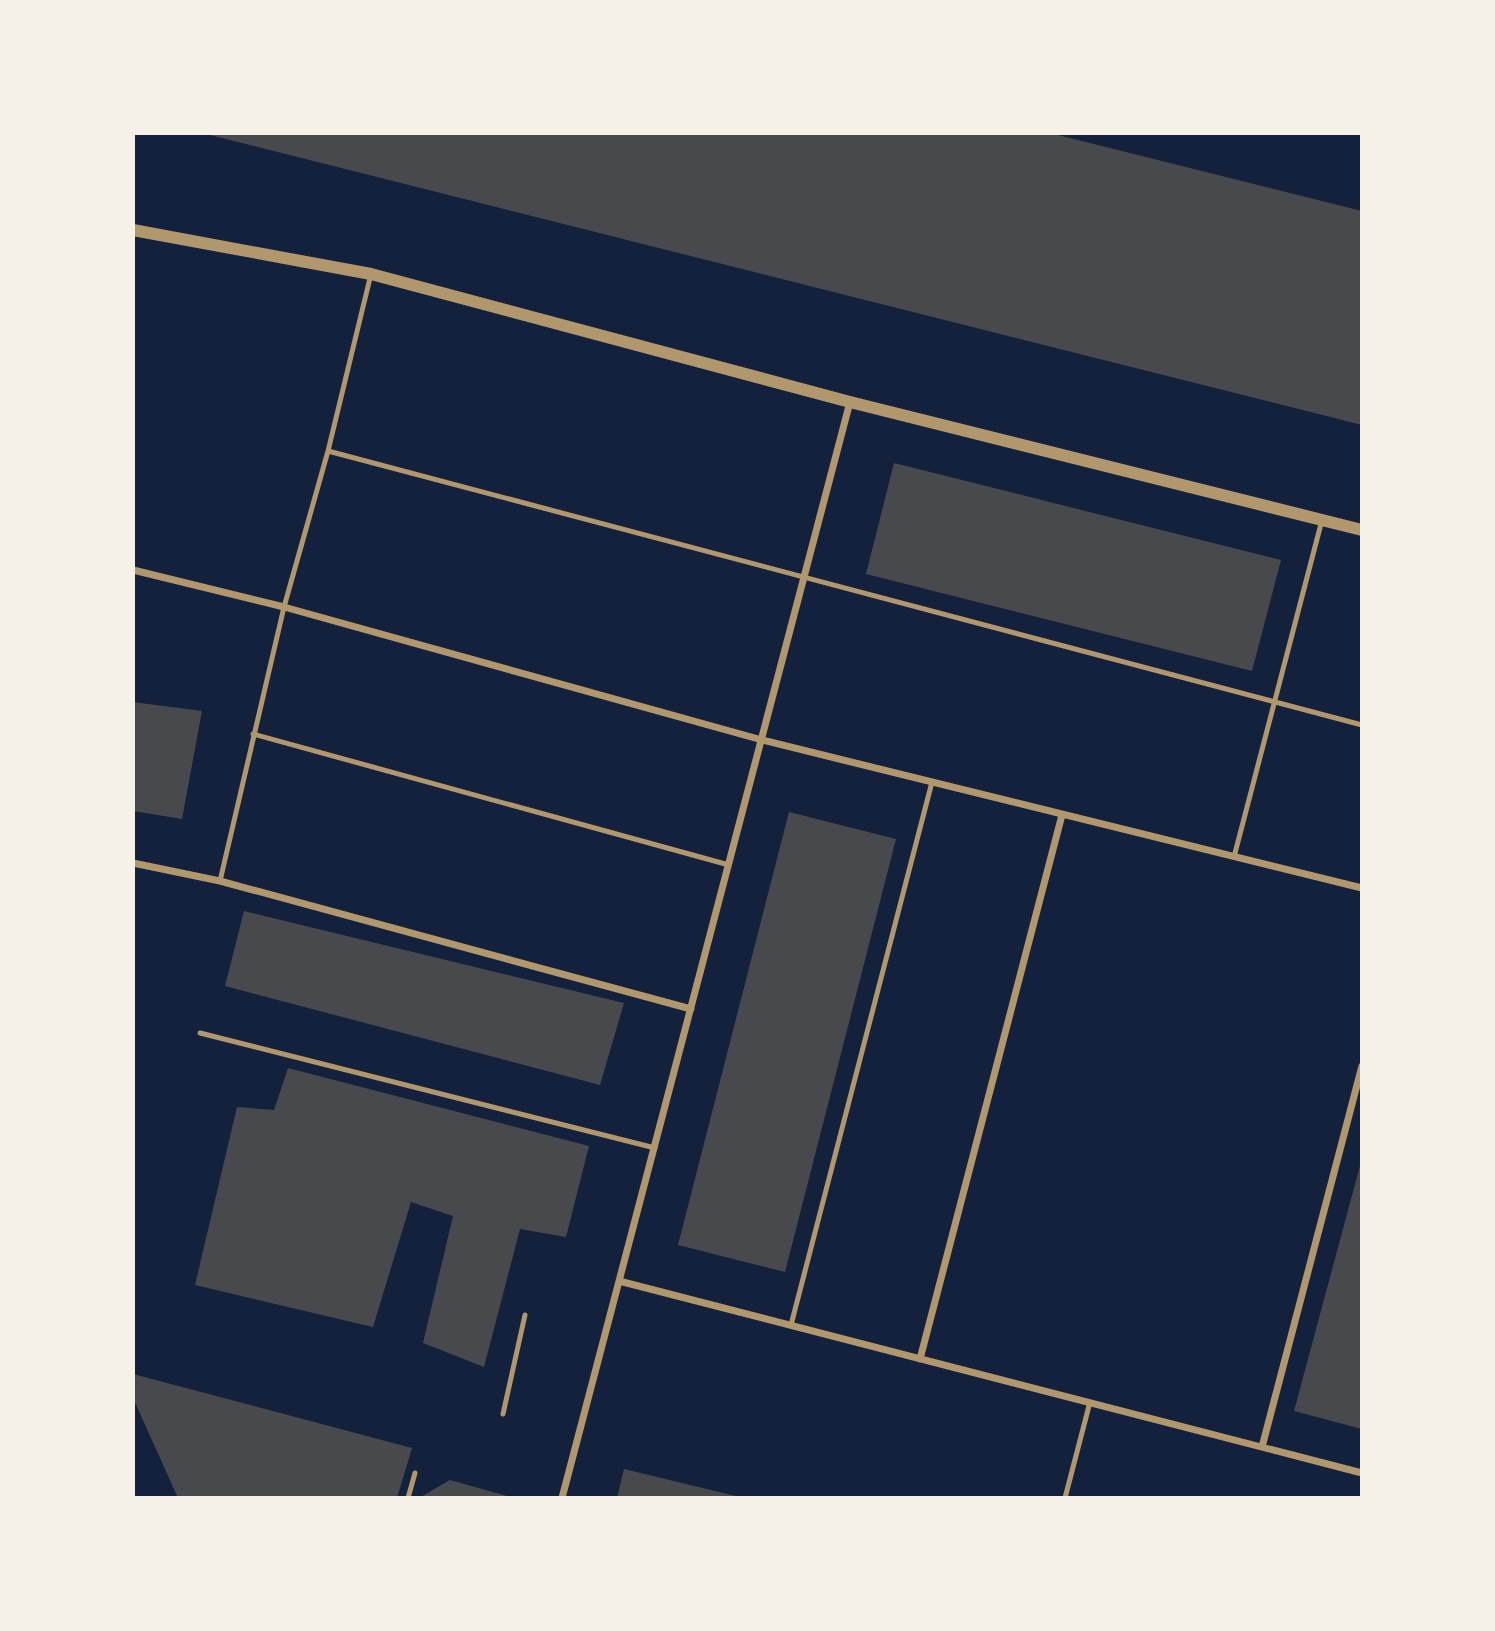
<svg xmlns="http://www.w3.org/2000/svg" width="1495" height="1631" font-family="'Public Sans',sans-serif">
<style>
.building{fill:#48494c}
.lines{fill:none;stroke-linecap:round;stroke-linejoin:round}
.service{stroke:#b1986c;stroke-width:5}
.minor{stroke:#b1986c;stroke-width:7}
.tertiary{stroke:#b1986c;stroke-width:12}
</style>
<rect width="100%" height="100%" fill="#14213d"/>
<!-- building -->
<path class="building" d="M202,133H1050L1362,211V425Z
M894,463L1281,560L1252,671L866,574Z
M133,702L202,711L182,819L133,811Z
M789,812L896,839L785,1272L678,1245Z
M244,911L624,1003L600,1085L225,986Z
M288,1068L589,1146L566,1237L520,1229L484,1367L423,1343L453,1216L411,1202L373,1327L195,1285L237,1107L274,1110Z
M1361,1162H1362V1429L1294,1411Z
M133,1374L412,1448L397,1498H178L133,1398Z
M624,1469L740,1497V1498H617Z
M450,1480L511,1497V1498H419Z"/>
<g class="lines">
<!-- service -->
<path class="service" d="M328,451L1362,725
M253,734L729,865
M1234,857L1322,520
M220,881L284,607L328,451L371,274
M200,1033L655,1148
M791,1325L932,782
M503,1414L525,1315
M408,1498L415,1473
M1065,1498L1090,1402"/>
<!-- minor -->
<path class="minor" d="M133,570L284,607L762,740L1362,888
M133,863L220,881L691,1009
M619,1281L1362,1473
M920,1359L1062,815
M1262,1447L1362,1066
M562,1498L850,402"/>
<!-- tertiary -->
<path class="tertiary" d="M133,230L371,274L850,402L1362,530"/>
</g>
<!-- border -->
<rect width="1495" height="1631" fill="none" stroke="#f6f1e7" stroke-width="270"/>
</svg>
